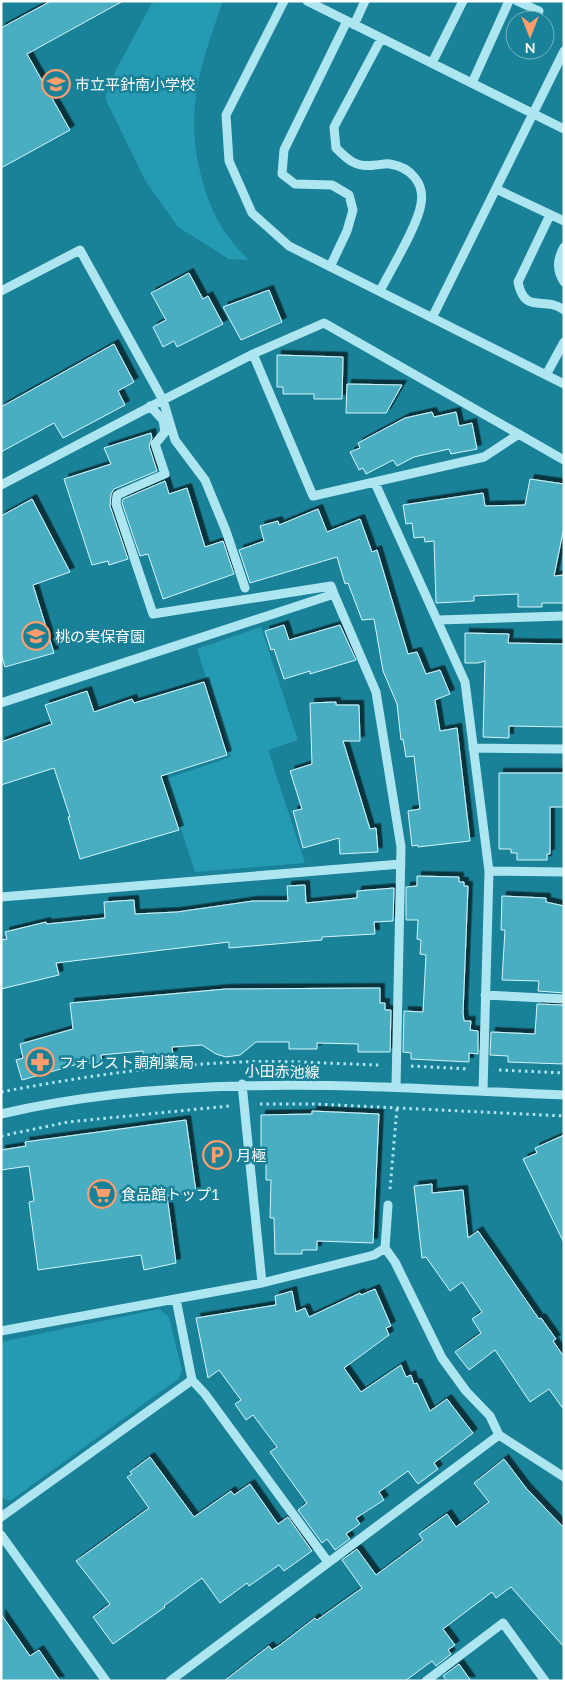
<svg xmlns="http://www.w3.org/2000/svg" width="565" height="1682" font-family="Lato,'Noto Sans JP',sans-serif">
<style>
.green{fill:#259bb3}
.building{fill:#4aaec2;stroke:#d4f5fc;filter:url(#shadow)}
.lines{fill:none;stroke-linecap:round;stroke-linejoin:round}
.path{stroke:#ade6f1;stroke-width:3;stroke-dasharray:2.5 4;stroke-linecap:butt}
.minor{stroke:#ade6f1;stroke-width:9}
.labels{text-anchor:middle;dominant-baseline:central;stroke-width:5;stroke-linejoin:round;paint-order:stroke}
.poi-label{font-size:15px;fill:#fff;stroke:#198198;text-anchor:start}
.street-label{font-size:15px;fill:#fff;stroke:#198198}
</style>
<defs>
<filter id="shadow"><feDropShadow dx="4.5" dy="-4.5" stdDeviation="0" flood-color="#0009"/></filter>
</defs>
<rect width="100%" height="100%" fill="#198198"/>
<!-- green -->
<path class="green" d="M153,1H223C200,66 183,114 203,183C212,214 225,238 249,260L229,259L178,227L145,180L105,98L116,70Z
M261,627L298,740L268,750L305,863L195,872L165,779L231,757L197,649Z
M159,1309L169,1317L182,1371L178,1379L10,1501L1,1497V1342Z"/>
<!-- building -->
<path class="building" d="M51,1H123L27,54L70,130L1,168V28Z
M189,273L203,299L208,296L223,324L177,347L174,341L163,347L153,327L166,320L151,293Z
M269,290L282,322L241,340L223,307Z
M114,344L134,382L118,391L125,405L63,438L54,423L1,452V407Z
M277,355L343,357L342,399H314V394H283V387H277Z
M347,384L402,385L386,413H346Z
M432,412L434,417L456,412L459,426L472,423L477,449L451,454L449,449L414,457L397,466L393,460L366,474L363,468L359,470L350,452L360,448L358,443L405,418Z
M151,433L152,438L149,446L157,471L114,489L111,494L110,506L128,559L109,565L108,561L92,565L64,479L111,464L104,448Z
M530,479L564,484V527L554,576L564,575V603H542V607H518V594L474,596V601L436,603L434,541L425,542L424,537L414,538L412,523L406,524L403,505L483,493L485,506L525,505Z
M165,481L169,494L187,488L205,547L223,541L234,574L163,599L148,554L140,556L122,503L123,499Z
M32,499L70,572L33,585L54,653L5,667L1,654V516Z
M318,509L327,532L360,519L372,552L377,550L408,654L417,652L426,674L440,670L450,694L435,700L440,731L457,728L470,841L418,847V845L412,846L408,811L420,809L414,756L406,757L403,739L401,740L397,704L383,671L374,619L362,620L348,583L345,584L337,557L250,583L239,550L264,541L260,526L278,521L279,525Z
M284,625L289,640L340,625L356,660L310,674V671L284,679L274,649L271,650L265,631Z
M465,633L509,634L508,643L564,644V727L509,726V738L483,737L485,661L478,663H465Z
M204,682L227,755L161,776L179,830L80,859L68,817H70L54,768L1,785V742L52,724L45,705L87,691L94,712L132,699L134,703Z
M336,702V705H359L360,741H343L370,829L376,828L378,852L340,854L339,838L303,848L293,811L302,809L290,771L312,764L310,703Z
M499,773H564V807H550V854H547V860H517V853H511V849H499Z
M417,876L459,877V882H464V886H468L463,1013L464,1021H471L470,1030L478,1031V1054L469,1053V1062L411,1059V1053L403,1052L404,1011L423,1012L426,955L420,954L421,940L417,939L418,920H406V887L417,886Z
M305,885L306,903L357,898V891L394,888L393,921L374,922L375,934L322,937V940L229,948V942L56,963L59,975L1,989V940L7,939L5,932L46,922L47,924L105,918L104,902L134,900L135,914L177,912L253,901H288L287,886Z
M502,896L546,898V902L564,906V993L538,991L539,981L502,980L505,930H501Z
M380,988V1003H385V1010H391L390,1052H358V1044L317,1043V1049H289V1042H256L240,1055L226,1057L216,1054L202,1045L172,1047L173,1055L144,1057L143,1051L101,1055L102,1062L78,1064L22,1080L16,1060L23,1058L20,1044L73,1029L70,1003L226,989Z
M537,1004L564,1005V1064L508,1062V1056L490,1055L491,1032L535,1034Z
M312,1111L379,1114L373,1243L317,1241V1250H302V1254H275L274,1218H270L271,1180H266V1161H261V1115L312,1114Z
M186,1120L196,1192L167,1196L176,1263L144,1270L141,1255L38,1270L29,1202L34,1201L29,1166L1,1170V1150L26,1146L25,1142Z
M564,1135V1243L523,1159L537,1153L535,1148Z
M432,1184V1193L463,1190L468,1238L478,1231L539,1319L541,1318L556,1339L553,1341L564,1357V1410L549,1389L530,1402L495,1350L469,1370L455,1352L481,1333L472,1319L482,1312L462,1282L450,1291L426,1257L422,1258L414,1186Z
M375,1289L391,1326L386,1328L389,1335L344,1368L361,1392L401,1365L406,1377L411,1375L414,1384L417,1383L430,1411L447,1399L473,1433L434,1463L438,1469L418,1484L408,1471L379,1492L384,1500L356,1518L360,1524L346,1534L350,1539L335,1550L327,1539L322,1543L298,1510L307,1503L270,1452L277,1447L253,1415L246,1420L235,1404L241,1400L219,1370L208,1378L196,1318L276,1305L275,1296L292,1291L296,1312L305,1308L309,1317L360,1293L361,1295Z
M150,1457L194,1517L231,1491L234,1495L250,1484L278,1524L288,1517L312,1551L284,1571L279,1565L249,1586L247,1583L220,1603L202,1578L164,1606L165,1607L113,1644L93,1617L110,1604L76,1561L149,1508L127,1477L132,1474L130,1472Z
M504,1459L526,1488L564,1528V1647L511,1587L496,1598L492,1592L443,1629L455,1645L448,1650L451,1654L436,1666L432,1661L405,1681H224L269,1646L272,1650L280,1645L315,1618L317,1620L362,1588L342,1560L357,1549L376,1575L423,1540L419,1534L447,1514L456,1527L489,1502L474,1483Z
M1,1614L30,1656L39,1650L60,1681H1Z
M459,1664L471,1681H447L443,1676Z"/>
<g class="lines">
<!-- path -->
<path class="path" d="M411,1066L469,1069
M499,1070L564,1073
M1,1092C80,1077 159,1065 240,1062C286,1060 334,1064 381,1065
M260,1104H315L564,1116
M1,1136L68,1122L229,1106
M390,1189L397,1108"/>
<!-- minor -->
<path class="minor" d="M284,1L226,115L229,161L252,213L289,246L564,384
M307,1L564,129
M517,1L539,11
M354,25L365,1
M432,63L463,1
M472,83L509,1
M496,189L564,221
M550,215L518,282C525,316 544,295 564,310
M564,247C557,259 556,270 564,282
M330,267L347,231L353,210L349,195L332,185L295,184L282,174L284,150L347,21
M1,291L80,250L163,400L253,354L324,323L564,460
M380,291C390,271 418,225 421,204C425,183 410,167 390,164C385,163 380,165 375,165C356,168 348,160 336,148L334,127L381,39
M432,318L564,51
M253,354L313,496L484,457L519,434
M546,375L564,342
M150,406L163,420L165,432L155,444L165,474L117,495L116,504L153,614L331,586L334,594
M375,483L465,682L489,871L483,1091
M1,485L163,400L175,440L205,480L226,531L245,588
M439,620L564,616
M1,703L334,594L376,692L401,847L396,1087
M473,748L564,749
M489,871L564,872
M1,897L401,864
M485,995L564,999
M242,1084L262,1283
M1,1114C185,1071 376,1087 564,1095
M385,1248L388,1205
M176,1299L192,1380L205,1394L328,1562
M1,1331L262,1283L374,1255L385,1248L395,1262L442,1358L466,1391L490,1416L499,1435L564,1477
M1,1517L192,1380
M1,1535L106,1681
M170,1681L499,1435
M426,1681L503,1623L545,1681"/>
</g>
<!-- icons -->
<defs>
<symbol id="school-ring" viewBox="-11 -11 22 22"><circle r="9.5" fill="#198198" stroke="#ff9d6d" stroke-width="1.5"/><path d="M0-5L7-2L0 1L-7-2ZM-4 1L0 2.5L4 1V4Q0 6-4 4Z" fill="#ff9d6d"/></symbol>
<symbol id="pharmacy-ring" viewBox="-11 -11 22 22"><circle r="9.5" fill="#198198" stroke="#ff9d6d" stroke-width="1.5"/><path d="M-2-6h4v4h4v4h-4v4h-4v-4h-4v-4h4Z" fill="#ff9d6d"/></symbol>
<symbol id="parking-ring" viewBox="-11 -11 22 22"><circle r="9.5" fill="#198198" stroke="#ff9d6d" stroke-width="1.5"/><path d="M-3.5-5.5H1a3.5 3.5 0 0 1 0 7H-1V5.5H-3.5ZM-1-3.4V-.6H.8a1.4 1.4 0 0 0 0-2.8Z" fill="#ff9d6d"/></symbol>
<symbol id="supermarket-ring" viewBox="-11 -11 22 22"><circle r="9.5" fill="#198198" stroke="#ff9d6d" stroke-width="1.5"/><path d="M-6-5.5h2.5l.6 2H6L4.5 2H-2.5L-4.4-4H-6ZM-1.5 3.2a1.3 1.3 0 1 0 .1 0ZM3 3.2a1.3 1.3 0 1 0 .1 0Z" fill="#ff9d6d"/></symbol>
</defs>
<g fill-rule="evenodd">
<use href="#school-ring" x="40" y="68" width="32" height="32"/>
<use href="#school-ring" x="20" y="620" width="32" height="32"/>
<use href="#pharmacy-ring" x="24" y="1046" width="32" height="32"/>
<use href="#parking-ring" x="201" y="1139" width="32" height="32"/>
<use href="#supermarket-ring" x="86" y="1178" width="32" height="32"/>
</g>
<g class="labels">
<!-- poi labels -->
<g class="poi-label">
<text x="75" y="84">市立平針南小学校</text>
<text x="55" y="636">桃の実保育園</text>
<text x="59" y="1062">フォレスト調剤薬局</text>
<text x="236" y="1155">月極</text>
<text x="121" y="1194">食品館トップ1</text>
</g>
<!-- street labels -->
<g class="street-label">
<text transform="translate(282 1071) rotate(1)">小田赤池線</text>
</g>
</g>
<!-- border -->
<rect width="565" height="1682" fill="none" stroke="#ffffff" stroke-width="5"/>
<!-- north arrow -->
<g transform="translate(530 35) rotate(180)"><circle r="24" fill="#198198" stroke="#75b3c1"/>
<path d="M0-4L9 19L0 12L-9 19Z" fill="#ff9d6d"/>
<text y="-8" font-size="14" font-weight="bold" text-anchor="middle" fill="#ffffff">N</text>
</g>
</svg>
